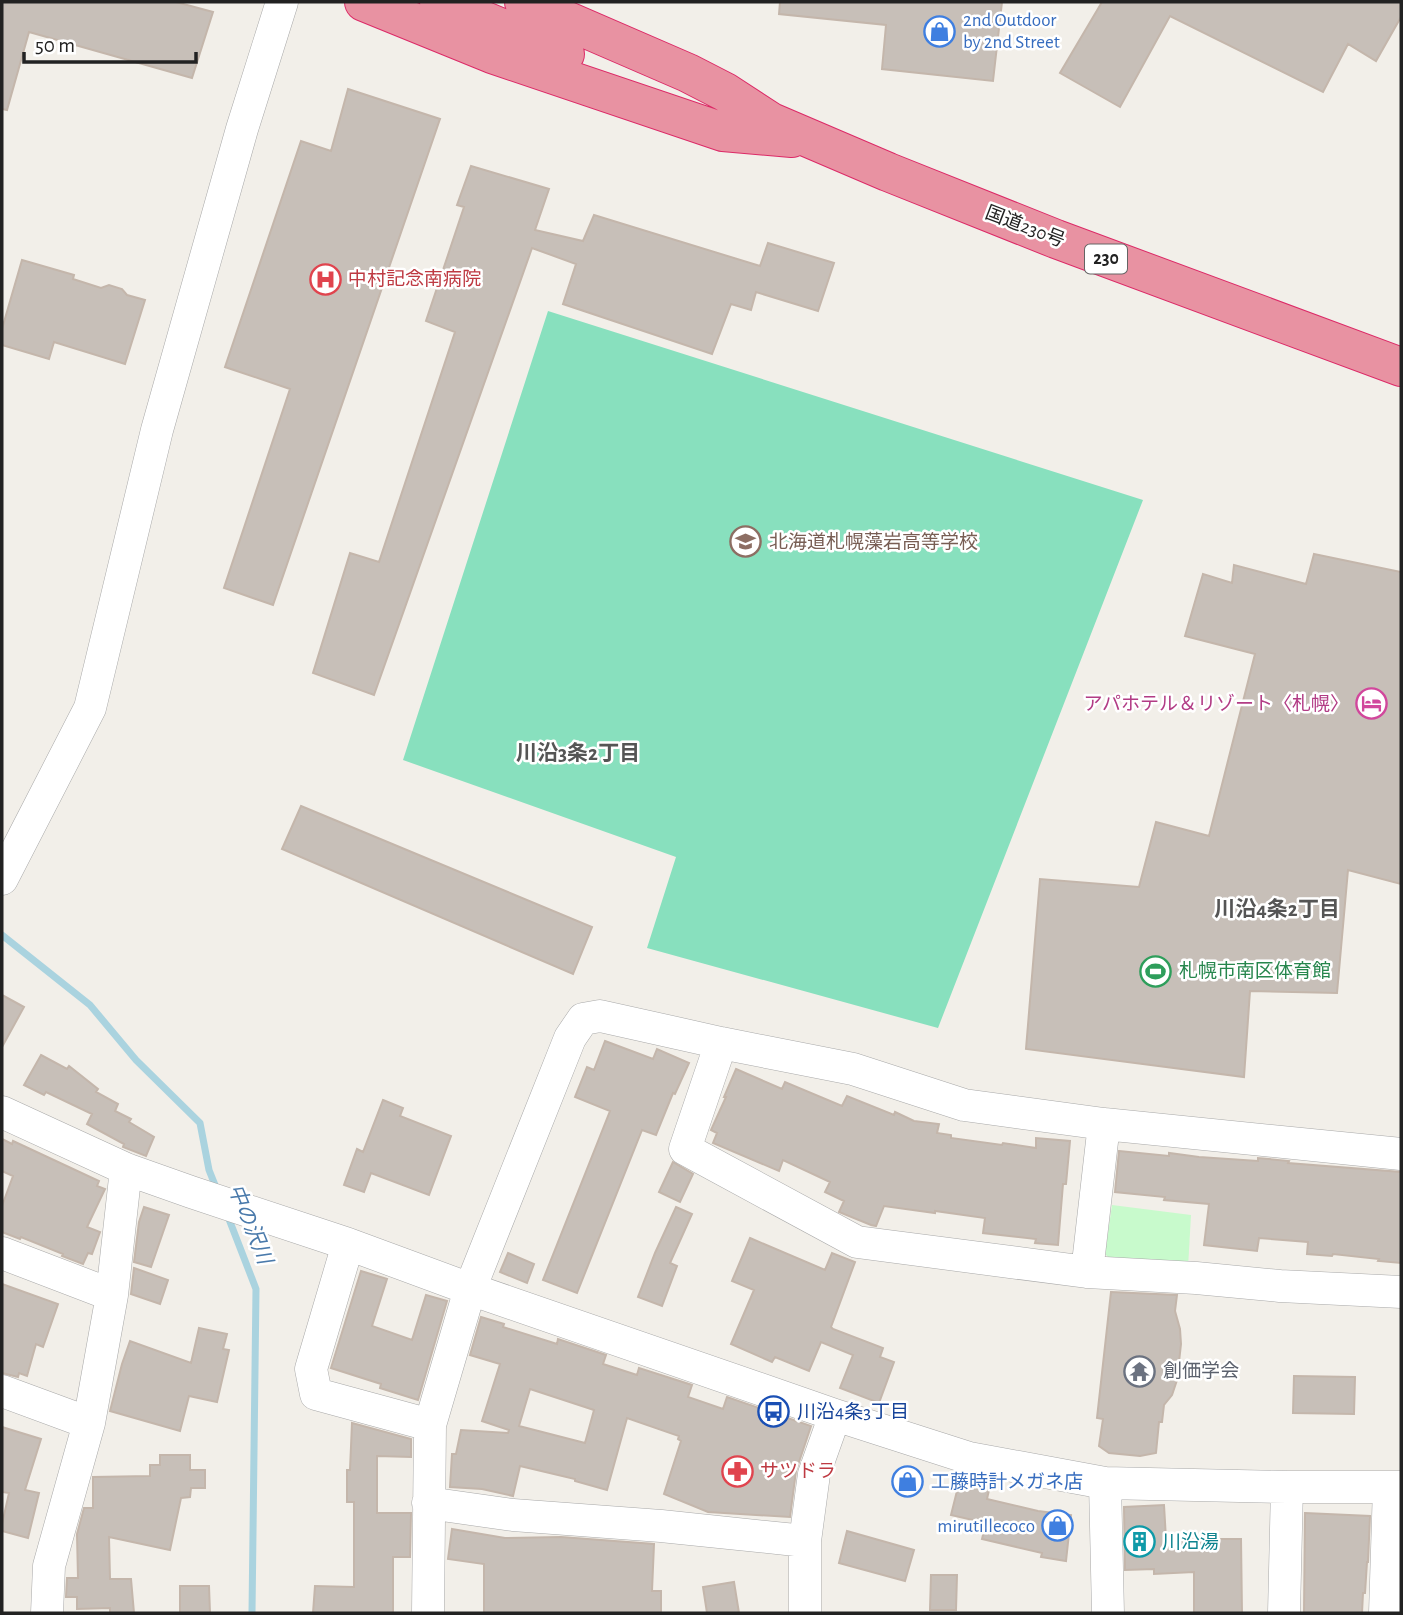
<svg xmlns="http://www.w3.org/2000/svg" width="1403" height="1615" font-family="'Alegreya Sans','Noto Sans JP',sans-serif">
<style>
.park{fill:#c8facc}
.pitch{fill:#88e0be}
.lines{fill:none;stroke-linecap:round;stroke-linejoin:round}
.stream{stroke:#aad3df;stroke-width:7}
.building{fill:#c7bfb8;stroke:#c4b6ab;stroke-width:2;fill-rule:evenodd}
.minor-casing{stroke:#a9a9a9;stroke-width:33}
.highway-casing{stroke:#dc2a67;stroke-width:40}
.minor{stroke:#fff;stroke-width:32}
.highway{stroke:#e892a2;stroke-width:38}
.labels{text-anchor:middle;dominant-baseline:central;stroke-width:5;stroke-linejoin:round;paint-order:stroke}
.shield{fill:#fff;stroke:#646464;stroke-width:2}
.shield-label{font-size:18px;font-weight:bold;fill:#222}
.shop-label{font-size:19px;fill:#366cbe;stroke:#fff;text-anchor:start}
.street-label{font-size:19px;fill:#222;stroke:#fff}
.health-label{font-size:19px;fill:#be3a42;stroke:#fff;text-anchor:start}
.education-label{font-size:19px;fill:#785e54;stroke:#fff;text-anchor:start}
.hotel-label{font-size:19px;fill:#b23c85;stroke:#fff;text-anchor:end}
.leisure-label{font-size:19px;fill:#27864d;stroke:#fff;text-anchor:start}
.worship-label{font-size:19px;fill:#5b616d;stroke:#fff;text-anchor:start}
.transit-label{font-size:19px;fill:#164399;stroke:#fff;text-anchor:start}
.culture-label{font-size:19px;fill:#0d838f;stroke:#fff;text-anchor:start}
.neighbourhood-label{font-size:21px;font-weight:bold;fill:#555;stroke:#fff}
.water-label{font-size:21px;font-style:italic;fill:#4a7aab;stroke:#fff}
</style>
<rect width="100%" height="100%" fill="#f2efe9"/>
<!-- park -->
<path class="park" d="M1112,1205L1191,1215L1188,1268L1116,1264L1105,1254Z"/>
<!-- pitch -->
<path class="pitch" d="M548,311L1143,500L938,1028L647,948L676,857L403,760Z"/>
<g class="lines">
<!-- stream -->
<path class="stream" d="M2,935L90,1005L136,1060L200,1123L209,1170L217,1190
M227,1214L256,1289L252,1613"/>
</g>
<!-- building -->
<path class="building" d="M2,2H176L213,12L192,78L29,32L7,110L2,109Z
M780,2H1002L993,81L882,69L886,25L779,14Z
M1102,2H1401V17L1376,61L1348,44L1323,92L1170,16L1120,107L1060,73Z
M348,89L440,119L273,605L224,588L290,389L225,367L301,141L331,151Z
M471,166L549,189L535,230L583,241L594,215L760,266L768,243L834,263L818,311L756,292L751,310L731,304L712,354L563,304L576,264L532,248L374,695L313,673L350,553L379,562L455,332L426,321L464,207L457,205Z
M22,260L74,275L73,279L101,288L109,285L122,289L127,295L145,300L125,364L54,342L49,359L2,345V329Z
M1314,554L1401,572V884L1348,870L1337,993L1250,991L1244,1077L1026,1049L1040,879L1139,887L1156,822L1209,836L1255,654L1185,636L1203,574L1232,583L1234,565L1306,584Z
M301,806L592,927L573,974L282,849Z
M2,995L24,1007L2,1047Z
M605,1041L653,1059L657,1049L689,1063L675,1094L673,1093L656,1135L642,1130L577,1293L543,1280L610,1111L575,1097L587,1067L594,1070Z
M41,1055L67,1069L69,1066L98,1089L96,1092L118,1104L115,1111L131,1119L129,1122L154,1137L146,1156L123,1147L124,1144L87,1124L92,1114L46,1092L44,1095L24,1085Z
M736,1069L782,1089L785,1082L842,1106L847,1096L894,1115L895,1112L914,1121L939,1124L937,1133L951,1135V1138L1002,1145L1003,1143L1036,1148V1138L1070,1141L1066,1184H1063L1058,1245L1035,1243L1036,1239L983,1233L985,1218L935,1211V1213L884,1206L876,1226L871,1225L839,1212L844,1201L825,1192L830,1182L783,1160L779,1171L713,1143L717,1133L711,1130L726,1097H724Z
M383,1100L403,1108L400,1116L451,1136L429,1195L371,1173L364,1192L344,1185L357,1149L363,1152Z
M2,1139L12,1144L13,1141L99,1181L97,1186L105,1189L87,1227L100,1232L92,1254L88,1253L83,1264L62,1256L63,1254L21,1237L20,1239L2,1232V1206L13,1176L2,1171Z
M1119,1151L1169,1156V1153L1199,1157L1258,1161V1158L1289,1161L1288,1163L1401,1172V1263L1378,1261L1379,1259L1333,1254L1332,1256L1307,1254L1308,1242L1259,1238L1257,1251L1204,1245L1209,1204L1164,1200L1165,1197L1115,1192Z
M673,1162L693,1174L680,1202L659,1192Z
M144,1207L169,1215L151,1267L134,1262L139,1222Z
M676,1207L692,1214L670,1263L677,1266L662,1306L638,1297L655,1253Z
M750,1238L825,1270L832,1253L855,1262L831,1327L833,1329L883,1348L880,1357L894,1362L879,1403L840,1388L853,1355L821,1342L809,1371L775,1357L772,1362L731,1344L754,1290L732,1281Z
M508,1253L534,1264L527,1283L500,1272Z
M134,1268L168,1280L160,1304L131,1294Z
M361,1271L387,1279L372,1326L412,1340L426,1295L447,1301L418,1400L380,1388L381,1384L331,1368Z
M2,1284L58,1304L43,1347L36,1344L27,1376L19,1373L18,1377L2,1373Z
M1111,1292L1177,1295L1175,1311L1180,1329L1181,1344L1177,1380L1172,1395L1164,1405L1162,1422H1159L1156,1453L1140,1456L1109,1453L1099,1446L1103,1419L1097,1418Z
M481,1317L504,1324L503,1327L557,1344L558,1339L606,1355L603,1364L637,1375L639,1368L692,1385L688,1397L723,1409L727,1397L811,1426L796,1471L790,1517L708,1512L664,1494L681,1441L678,1439L679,1436L627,1418L607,1490L575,1481V1479L520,1466L513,1496L482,1489L450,1487L452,1454H456L461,1430L508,1433L509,1430L482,1421L500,1364L470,1355ZM530,1389L594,1410L585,1443L519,1426Z
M199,1328L227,1334L223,1349L229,1350L217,1402L189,1396L180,1431L110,1411L122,1364L130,1341L191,1363Z
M1294,1376L1355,1377L1354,1414L1293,1413Z
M352,1423L411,1439V1457L377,1456V1513H411L410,1557H393V1613H313L315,1586L354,1587V1502H347V1470H350Z
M2,1427L41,1439L25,1490L39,1493L28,1538L2,1531V1524L9,1493L2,1492Z
M160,1455H190V1470H205V1488H191L190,1497L181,1498L170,1550L109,1537L110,1579H131L134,1613H110V1608L77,1609V1597H66L67,1578H78L77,1534L84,1508H93V1477L150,1476V1465H160Z
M961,1475L991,1481L987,1499L1038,1511L1071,1515L1066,1561L1041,1557L1042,1553L982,1539L986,1523L951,1515Z
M1164,1505L1166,1539H1241L1242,1613H1194V1572L1154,1574V1569L1125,1570L1124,1507Z
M1305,1513L1370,1516L1368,1562H1367L1365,1593H1363L1362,1613H1304Z
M452,1529L505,1538L561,1537L654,1544L652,1591H661V1613H484V1564L448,1559Z
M847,1531L914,1550L905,1581L839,1563Z
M931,1575H957L956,1610H930Z
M734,1582L739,1613H707L703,1587Z
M180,1586H209L210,1613H180Z"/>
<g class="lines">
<defs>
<path id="minor" d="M2,879L90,708L157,430L242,129L282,2
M721,1043L685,1149L857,1242L1087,1272L1196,1278L1280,1286L1401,1292
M2,1112L126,1169L191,1192L348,1244L470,1289L835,1415L969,1458L1105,1483L1287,1487H1401
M348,1244L311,1369L316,1394L430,1425
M2,1253L112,1295
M1087,1272L1104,1124
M2,1391L89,1423
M1105,1483L1108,1613
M428,1503L513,1515L661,1526L805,1541
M47,1613L49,1566L89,1423L112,1295L126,1169
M428,1613L430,1425L470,1289L570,1038L583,1019L600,1016L721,1043L853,1069L964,1105L1104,1124L1401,1154
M805,1613V1541L814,1474L835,1415
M1284,1613L1287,1487
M1385,1613L1389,1487"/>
<path id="highway" d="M364,2L492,54L723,132L792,138
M439,2L565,54
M524,2L688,73L725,92L771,122L888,172L1056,239L1401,367"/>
</defs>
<!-- minor casing -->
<use href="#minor" class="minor-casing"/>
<!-- highway casing -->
<use href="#highway" class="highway-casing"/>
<!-- minor -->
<use href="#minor" class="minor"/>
<!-- highway -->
<use href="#highway" class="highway"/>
</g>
<!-- icons -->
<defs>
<symbol id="shop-ring" viewBox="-11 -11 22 22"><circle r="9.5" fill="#fff" stroke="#3f7fe0" stroke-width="1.5"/><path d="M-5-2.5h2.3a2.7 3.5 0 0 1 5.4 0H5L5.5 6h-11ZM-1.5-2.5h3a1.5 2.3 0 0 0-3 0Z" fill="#3f7fe0"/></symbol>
<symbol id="hospital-ring" viewBox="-11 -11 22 22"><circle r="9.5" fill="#fff" stroke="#e0444e" stroke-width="1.5"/><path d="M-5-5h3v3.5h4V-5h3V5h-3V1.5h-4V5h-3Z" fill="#e0444e"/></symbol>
<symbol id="school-ring" viewBox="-11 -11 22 22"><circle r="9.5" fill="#fff" stroke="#8d6e63" stroke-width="1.5"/><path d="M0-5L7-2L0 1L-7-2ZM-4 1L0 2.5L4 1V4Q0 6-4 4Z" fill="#8d6e63"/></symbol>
<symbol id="hotel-ring" viewBox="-11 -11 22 22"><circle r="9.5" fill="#fff" stroke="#d1479c" stroke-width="1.5"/><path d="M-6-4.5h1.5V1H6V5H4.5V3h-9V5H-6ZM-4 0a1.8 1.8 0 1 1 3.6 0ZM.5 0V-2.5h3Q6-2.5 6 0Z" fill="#d1479c"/></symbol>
<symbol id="stadium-ring" viewBox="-11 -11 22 22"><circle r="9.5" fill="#fff" stroke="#2e9e5b" stroke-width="1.5"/><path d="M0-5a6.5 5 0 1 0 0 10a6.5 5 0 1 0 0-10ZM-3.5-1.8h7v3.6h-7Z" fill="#2e9e5b"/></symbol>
<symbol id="temple-ring" viewBox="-11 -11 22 22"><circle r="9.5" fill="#fff" stroke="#6b7280" stroke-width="1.5"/><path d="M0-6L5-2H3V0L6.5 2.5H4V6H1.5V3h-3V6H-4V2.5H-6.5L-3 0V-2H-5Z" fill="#6b7280"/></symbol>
<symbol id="bus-ring" viewBox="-11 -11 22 22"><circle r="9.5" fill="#fff" stroke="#1a4fb4" stroke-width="1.5"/><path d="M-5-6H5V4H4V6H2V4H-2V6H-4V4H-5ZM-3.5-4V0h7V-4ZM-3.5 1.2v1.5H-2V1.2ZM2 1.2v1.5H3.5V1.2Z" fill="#1a4fb4"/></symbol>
<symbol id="pharmacy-ring" viewBox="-11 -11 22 22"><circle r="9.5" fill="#fff" stroke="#e0444e" stroke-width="1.5"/><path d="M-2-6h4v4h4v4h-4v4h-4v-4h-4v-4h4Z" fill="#e0444e"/></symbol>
<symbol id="building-ring" viewBox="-11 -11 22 22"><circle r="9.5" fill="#fff" stroke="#0f9aa8" stroke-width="1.5"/><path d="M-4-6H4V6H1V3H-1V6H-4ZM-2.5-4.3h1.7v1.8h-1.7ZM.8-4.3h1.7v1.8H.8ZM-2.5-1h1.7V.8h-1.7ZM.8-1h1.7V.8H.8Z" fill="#0f9aa8"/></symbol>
</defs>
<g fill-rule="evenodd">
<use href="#shop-ring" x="922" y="14" width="35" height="35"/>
<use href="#hospital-ring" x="308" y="262" width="35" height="35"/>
<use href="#school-ring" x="728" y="524" width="35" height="35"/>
<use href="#hotel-ring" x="1354" y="686" width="35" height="35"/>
<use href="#stadium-ring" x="1138" y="954" width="35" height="35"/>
<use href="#temple-ring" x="1122" y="1354" width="35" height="35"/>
<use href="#bus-ring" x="756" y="1394" width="35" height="35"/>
<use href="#pharmacy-ring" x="720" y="1454" width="35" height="35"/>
<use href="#shop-ring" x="890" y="1464" width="35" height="35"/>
<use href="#shop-ring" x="1040" y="1508" width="35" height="35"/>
<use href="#building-ring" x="1122" y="1524" width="35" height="35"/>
</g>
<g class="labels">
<!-- shield labels -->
<rect class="shield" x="1085" y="244.5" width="42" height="29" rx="5"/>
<g class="shield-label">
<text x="1106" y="259">230</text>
</g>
<!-- shop labels -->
<g class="shop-label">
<text x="963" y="20">2nd Outdoor<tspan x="963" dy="22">by 2nd Street</tspan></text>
<text x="931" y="1482">工藤時計メガネ店</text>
<text x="1035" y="1526" text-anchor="end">mirutillecoco</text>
</g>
<!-- street labels -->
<g class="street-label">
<text transform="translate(1025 227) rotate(21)">国道230号</text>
</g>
<!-- health labels -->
<g class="health-label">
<text x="348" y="279">中村記念南病院</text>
<text x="760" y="1471">サツドラ</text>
</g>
<!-- education labels -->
<g class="education-label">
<text x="769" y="542">北海道札幌藻岩高等学校</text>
</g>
<!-- hotel labels -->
<g class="hotel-label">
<text x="1349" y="704">アパホテル＆リゾート〈札幌〉</text>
</g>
<!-- leisure labels -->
<g class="leisure-label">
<text x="1179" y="971">札幌市南区体育館</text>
</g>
<!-- worship labels -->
<g class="worship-label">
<text x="1163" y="1371">創価学会</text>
</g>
<!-- transit labels -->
<g class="transit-label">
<text x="797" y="1412">川沿4条3丁目</text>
</g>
<!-- culture labels -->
<g class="culture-label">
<text x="1162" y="1542">川沿湯</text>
</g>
<!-- neighbourhood labels -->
<g class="neighbourhood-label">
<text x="578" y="753">川沿3条2丁目</text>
<text x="1277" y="909">川沿4条2丁目</text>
</g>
<!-- water labels -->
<g class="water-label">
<text transform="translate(250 1224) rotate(68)">中の沢川</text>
</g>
</g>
<!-- border -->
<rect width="1403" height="1615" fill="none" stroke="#222222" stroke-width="7"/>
<!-- scale -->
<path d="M24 52v10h172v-10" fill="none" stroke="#222222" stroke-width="3.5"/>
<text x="35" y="52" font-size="21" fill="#222222" stroke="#ffffff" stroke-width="5" paint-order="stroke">50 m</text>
</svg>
